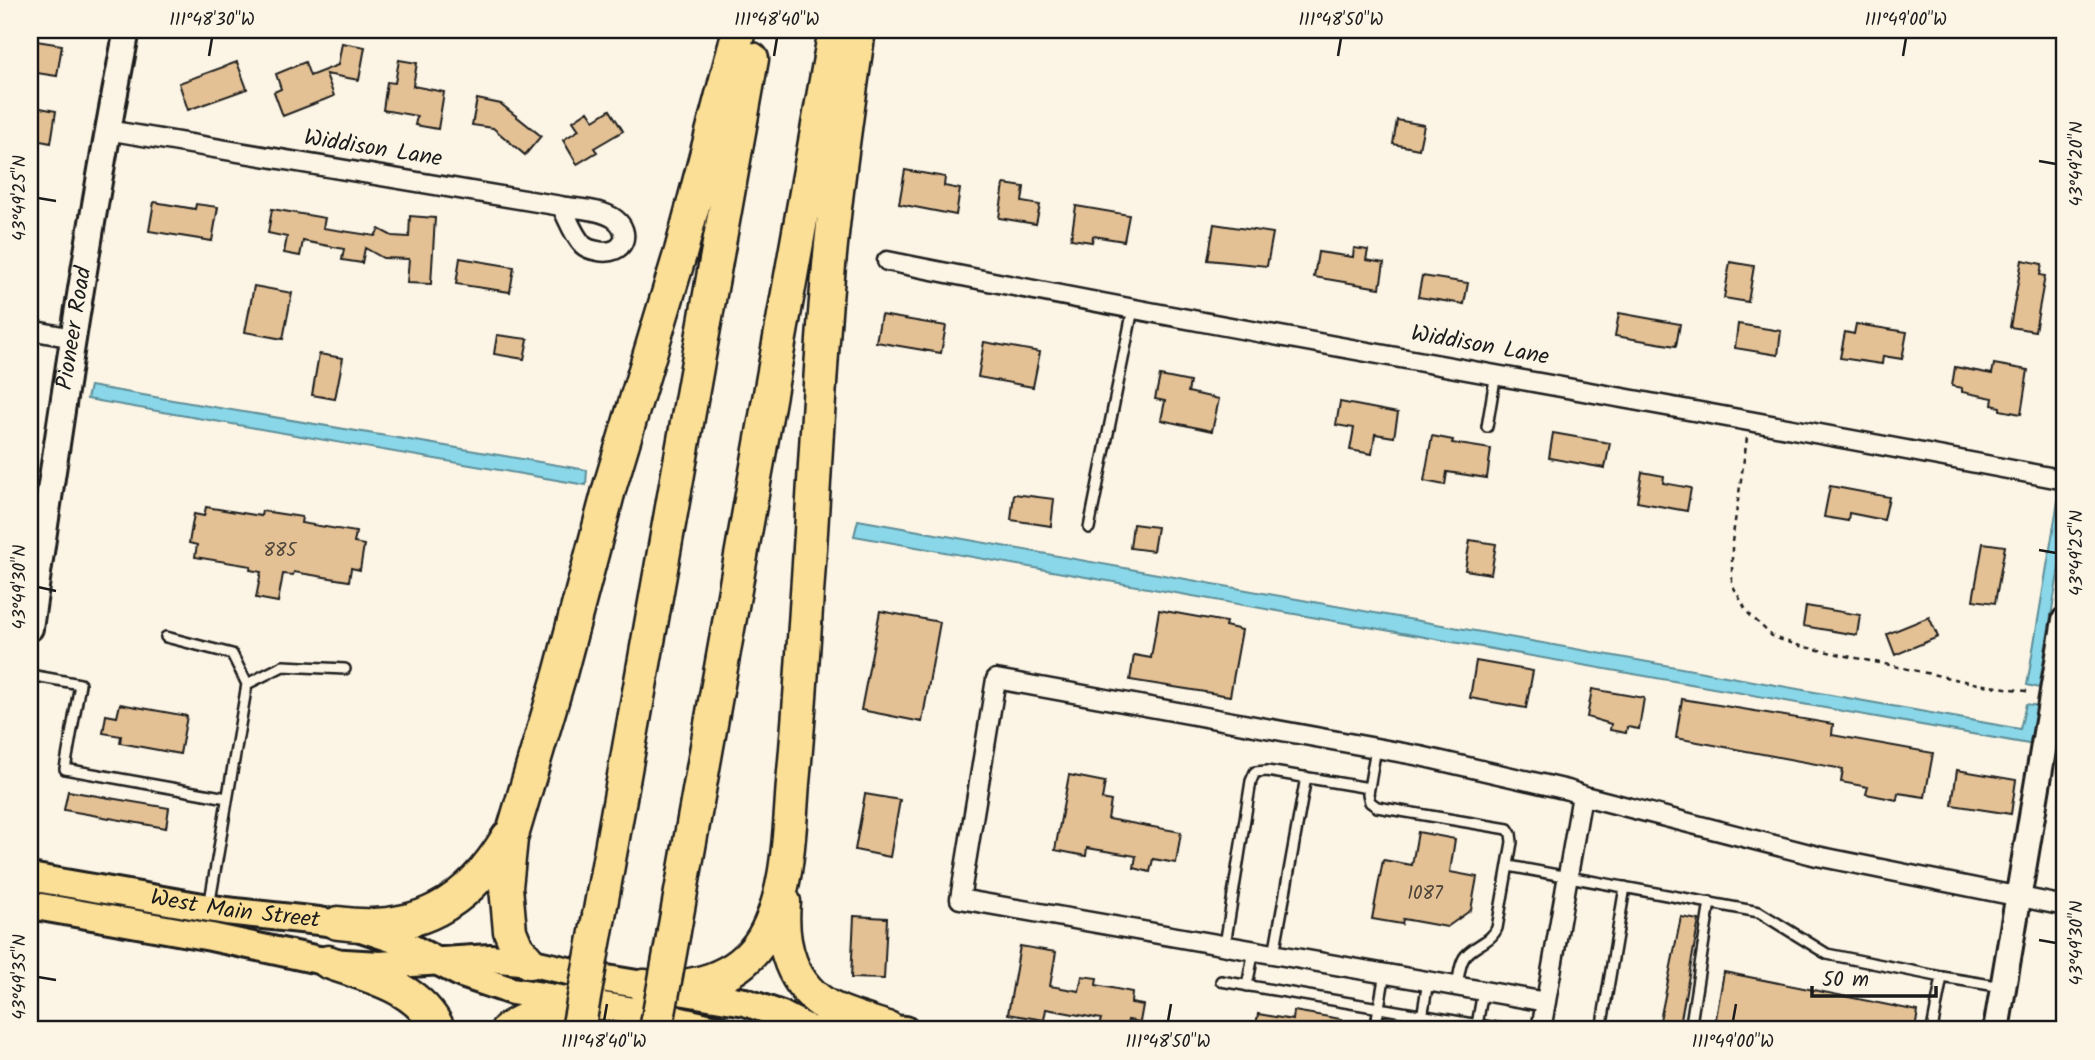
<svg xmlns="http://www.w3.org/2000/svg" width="2095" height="1060" font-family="Kalam,sans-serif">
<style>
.water{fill:#89d7e8;stroke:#5d8c96;stroke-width:2}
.building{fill:#e3c195;stroke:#1c1c1c;stroke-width:2}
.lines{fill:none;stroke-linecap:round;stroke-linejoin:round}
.lane-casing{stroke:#1c1c1c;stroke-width:14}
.street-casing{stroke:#1c1c1c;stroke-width:23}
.secondary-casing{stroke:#1c1c1c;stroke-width:30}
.primary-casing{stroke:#1c1c1c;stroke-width:32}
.highway-casing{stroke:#1c1c1c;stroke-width:37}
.path{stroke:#1c1c1c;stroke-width:2.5;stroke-dasharray:5 5;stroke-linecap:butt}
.lane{stroke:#fcf5e5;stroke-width:9}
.street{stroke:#fcf5e5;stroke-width:18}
.secondary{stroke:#fcf5e5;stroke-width:24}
.primary{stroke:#fbdf96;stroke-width:26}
.highway{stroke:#fbdf96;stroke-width:32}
.highway-bridge-casing{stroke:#1c1c1c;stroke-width:37;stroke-linecap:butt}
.highway-bridge{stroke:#fbdf96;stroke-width:32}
.ticks{fill:none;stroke:#1c1c1c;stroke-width:2.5}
.labels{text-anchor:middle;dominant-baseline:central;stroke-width:7;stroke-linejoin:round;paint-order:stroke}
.number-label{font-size:19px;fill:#4e453a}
.street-label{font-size:23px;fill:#1c1c1c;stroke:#fcf5e5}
.neatline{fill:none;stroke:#1c1c1c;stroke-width:2.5}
.ticks-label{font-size:18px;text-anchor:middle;fill:#1c1c1c}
</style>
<rect width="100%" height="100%" fill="#fcf5e5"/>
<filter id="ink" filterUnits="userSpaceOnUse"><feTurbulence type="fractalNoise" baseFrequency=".0143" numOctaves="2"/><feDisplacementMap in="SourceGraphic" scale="14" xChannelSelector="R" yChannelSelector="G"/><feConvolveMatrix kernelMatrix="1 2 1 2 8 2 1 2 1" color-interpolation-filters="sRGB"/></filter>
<g filter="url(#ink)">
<!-- water -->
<path class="water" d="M90,386L587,470L586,485L87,399Z
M2059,495L2065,496V532L2039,688L2027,685Z
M858,520L2020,729L2026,704L2040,706L2029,744L854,536Z"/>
<!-- building -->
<path class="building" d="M30,40L62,45L57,76L30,72Z
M342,43L365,47L359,80L326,74L334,96L283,116L274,92L281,89L276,74L305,62L310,76L338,65Z
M399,60L417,63L413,86L444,92L438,129L415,125L417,116L383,110L387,82L395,83Z
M237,62L247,89L188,110L179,83Z
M477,99L501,104L541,136L525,155L493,128L472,125Z
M30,106L56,111L51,143L30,139Z
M610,110L623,131L594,148L597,152L577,164L563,140L579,130L573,121L588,111L594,120Z
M1397,120L1424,125L1419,149L1393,144Z
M905,170L945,177L944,186L960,189L956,215L899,204Z
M1004,184L1024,187L1022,202L1040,205L1036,224L999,218Z
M154,202L195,209L196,204L218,207L212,241L149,231Z
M1076,206L1129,215L1124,241L1093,236L1092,242L1071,239Z
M272,209L325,218L323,228L375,236L379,229L392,236L409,237L410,216L435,218L431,284L407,283L409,259L383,258L365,248L362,263L342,260L344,249L303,241L300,256L284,253L287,237L268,233Z
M1214,224L1273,233L1267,266L1208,260Z
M1354,248L1368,250L1366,260L1384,263L1380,288L1314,277L1318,252L1353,257Z
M460,258L514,267L510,292L456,284Z
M2022,260L2042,264L2040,275L2045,276L2035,331L2010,327Z
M1730,262L1754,266L1748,302L1724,298Z
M1422,276L1468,283L1464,304L1418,297Z
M254,286L292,293L283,339L245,332Z
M1619,313L1680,324L1676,346L1615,336Z
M881,315L946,326L941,353L876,342Z
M1738,324L1781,331L1778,355L1735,348Z
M1856,324L1907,332L1902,359L1883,356L1882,364L1840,358L1845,332L1854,334Z
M497,335L528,339L524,359L494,354Z
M984,342L1040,352L1033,387L978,377Z
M319,354L343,358L335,399L312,395Z
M1994,364L2028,370L2021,414L2000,410V407L1992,405L1993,398L1962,392V388L1952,386L1955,367L1992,374Z
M1160,376L1190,382L1188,392L1219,399L1212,431L1161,420L1165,401L1155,399Z
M1340,402L1398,413L1394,437L1375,434L1372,454L1350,450L1354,428L1336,425Z
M1553,433L1610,443L1605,468L1549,458Z
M1432,436L1453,440L1452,443L1491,449L1487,478L1447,472L1445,485L1424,481Z
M1642,472L1664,476L1663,483L1691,488L1687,511L1637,502Z
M1830,486L1889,497L1884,520L1849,513L1848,521L1824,517Z
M1014,494L1054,499L1051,526L1011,520Z
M206,507L261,516L262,511L302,517L301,523L356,532L354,543L364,545L360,570L351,568L349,581L294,572L293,575L283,574L278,602L256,598L261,572L250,570L251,566L195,557L197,545L189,543L194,514L204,516Z
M1133,524L1157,527L1153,551L1130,548Z
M1470,540L1496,544L1491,574L1465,570Z
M1983,543L2005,546L1995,603L1973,600Z
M1806,606L1860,615L1857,635L1803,626Z
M1159,610L1226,622L1225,626L1242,630L1230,696L1130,680L1134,655L1151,658Z
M880,611L940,622L922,722L861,710Z
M1929,617L1938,637L1895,655L1887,634Z
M1476,661L1533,671L1526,708L1470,698Z
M1592,689L1644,698L1639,729L1627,727L1626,733L1610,730L1611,724L1587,717Z
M1682,699L1833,724L1832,735L1933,753L1925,797L1898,793L1897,800L1866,794L1868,787L1841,782L1843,769L1676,738Z
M120,704L187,716L180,754L120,743L121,736L103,733L106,715L117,717Z
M1957,770L2016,780L2011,814L1952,805Z
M1069,775L1105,782L1102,799L1111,801L1108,819L1181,832L1176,863L1153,859L1150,872L1134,868L1136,856L1087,848L1086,856L1055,850Z
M68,791L169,808L166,828L64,810Z
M865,794L900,800L890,857L855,850Z
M1418,832L1455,839L1450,872L1477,877L1471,910L1447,927L1403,919L1402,924L1372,919L1383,860L1412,865Z
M854,916L887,918L884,979L851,978Z
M1681,917L1699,920L1679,1030H1658Z
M1020,946L1056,952L1050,986L1079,991L1082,976L1097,978L1096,985L1132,992L1131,1003L1143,1005L1140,1022L1128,1020L1126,1030H1123L1099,1026L1101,1019L1046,1009L1044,1020L1008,1014Z
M1724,972L1918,1011L1915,1030H1714Z
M1294,1011L1341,1019L1339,1030H1255L1258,1014L1293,1020Z"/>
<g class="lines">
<defs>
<path id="lane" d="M1487,427L1496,373
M1089,528L1133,309
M166,637L232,654L247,684L283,666L345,669
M30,675L80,684L65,769L227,798
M1376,748L1368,794L1370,802L1377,807L1508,829L1511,834L1512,842L1497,928C1491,943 1472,945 1464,958C1459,966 1459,978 1457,986
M1509,866L1759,912L1827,954L1942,977L1932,1030
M211,895L247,684
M1225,945L1251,781L1255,772L1267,771L1369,788
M1274,954L1306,777
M1942,977L2003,987
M1221,981L1508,1030
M1247,986L1254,950
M1477,1025L1483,991
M1375,1030L1385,973
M1420,1030L1428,981
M1601,1030L1625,887
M1690,1030L1710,902"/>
<path id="street" d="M107,130L561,206
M561,206C577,209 602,209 615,219C632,232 625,256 598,251C592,250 587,249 583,245C573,235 568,218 561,206Z
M887,261C1279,340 1673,404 2065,480
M30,330L73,338
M1546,1002L960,899L996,679L1420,756L1568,790L1588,797L1817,856L2065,906
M1541,1030L1582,795"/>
<g id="secondary">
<path id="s1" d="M30,628C59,428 88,228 127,30"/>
<path d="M1996,1030L2065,620"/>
</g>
<g id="primary">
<path id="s2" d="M30,877L226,911L319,921L358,927L394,939L462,974L512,991L646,1013L720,1030"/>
<path d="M30,905L211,937L328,962L380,965L490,958L529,962L595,977L745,1002L782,1015L811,1030"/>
<path d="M819,1030L862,1027L905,1030"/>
</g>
<path id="highway" d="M784,902C780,944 791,987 831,1008C849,1017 869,1022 888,1028
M599,916L752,59
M338,923C417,934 468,904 508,837
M674,931L835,30
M328,962C370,977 418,986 439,1030
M529,962L517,948L510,931L506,887L511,839L560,674L610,486L681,251L739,30
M643,986C689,991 738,980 763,938C789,893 789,833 793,783C799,720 803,656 807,593C815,481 819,368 830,255C837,180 848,105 859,30
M667,1018L687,1030
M507,1030C533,1012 562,1005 593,1004"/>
</defs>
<!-- lane casing -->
<use href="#lane" class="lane-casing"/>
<!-- street casing -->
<use href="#street" class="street-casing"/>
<!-- secondary casing -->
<use href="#secondary" class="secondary-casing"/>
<!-- primary casing -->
<use href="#primary" class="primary-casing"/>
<!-- highway casing -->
<use href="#highway" class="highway-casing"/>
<!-- path -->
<path class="path" d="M1747,438L1732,542V584L1747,612L1773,637L1800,646L1978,684L2032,692"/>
<!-- lane -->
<use href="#lane" class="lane"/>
<!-- street -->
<use href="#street" class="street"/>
<!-- secondary -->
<use href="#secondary" class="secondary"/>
<!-- primary -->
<use href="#primary" class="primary"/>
<!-- highway -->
<use href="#highway" class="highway"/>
<defs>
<path id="highway-bridge" d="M578,1030L599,916
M656,1030L674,931"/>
</defs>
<!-- highway-bridge casing -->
<use href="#highway-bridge" class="highway-bridge-casing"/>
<!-- highway-bridge -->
<use href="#highway-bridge" class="highway-bridge"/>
</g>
</g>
<!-- ticks -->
<path class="ticks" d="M209,56L212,38M774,56L777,38M1338,56L1341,38M1903,56L1906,38M2039,161L2056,164M38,198L56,201M2039,550L2056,553M38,587L56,591M2039,940L2056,943M38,977L56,980M604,1021L607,1004M1168,1021L1171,1004M1733,1021L1736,1004"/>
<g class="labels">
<!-- number labels -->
<g class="number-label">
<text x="280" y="551">885</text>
<text x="1425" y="894">1087</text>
</g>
<!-- street labels -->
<g class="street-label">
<text transform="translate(373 149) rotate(9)">Widdison Lane</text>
<text stroke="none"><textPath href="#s1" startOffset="303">Pioneer Road</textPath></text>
<text transform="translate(1480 346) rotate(10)">Widdison Lane</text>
<text stroke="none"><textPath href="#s2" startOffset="208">West Main Street</textPath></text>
</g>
</g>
<!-- margin -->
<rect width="2095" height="1060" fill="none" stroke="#fcf5e5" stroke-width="77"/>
<!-- scale -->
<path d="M1812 986v10h124v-10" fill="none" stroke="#1c1c1c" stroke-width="3.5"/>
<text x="1822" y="986" font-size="21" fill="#1c1c1c" stroke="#fcf5e5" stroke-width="5" paint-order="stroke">50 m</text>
<rect x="38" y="38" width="2018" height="983" class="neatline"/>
<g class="ticks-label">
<text x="212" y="25">111°48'30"W</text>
<text x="777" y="25">111°48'40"W</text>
<text x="1341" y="25">111°48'50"W</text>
<text x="1906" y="25">111°49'00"W</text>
<text transform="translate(2076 164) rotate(-90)" y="6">43°49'20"N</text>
<text transform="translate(19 198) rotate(-90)" y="6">43°49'25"N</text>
<text transform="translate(2076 553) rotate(-90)" y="6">43°49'25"N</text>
<text transform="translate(19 587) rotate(-90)" y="6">43°49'30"N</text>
<text transform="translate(2076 943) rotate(-90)" y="6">43°49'30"N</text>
<text transform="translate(19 977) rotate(-90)" y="6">43°49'35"N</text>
<text x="604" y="1047">111°48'40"W</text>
<text x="1168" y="1047">111°48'50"W</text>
<text x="1733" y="1047">111°49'00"W</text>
</g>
</svg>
